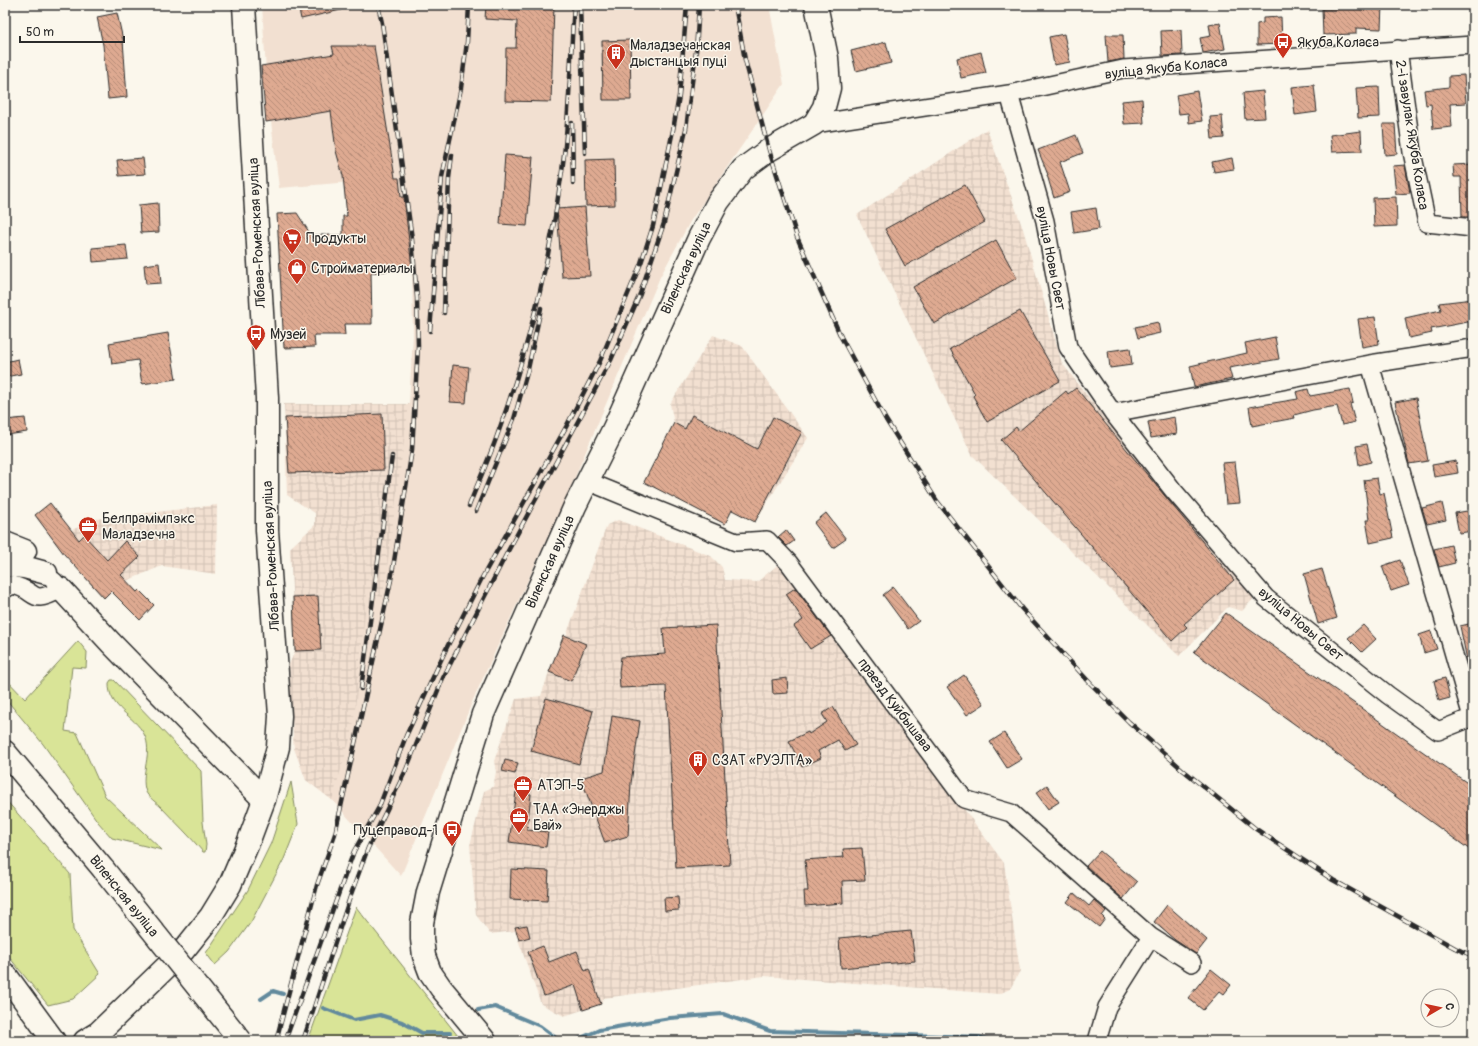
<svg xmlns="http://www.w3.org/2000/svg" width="1478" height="1046" font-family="Pangolin,sans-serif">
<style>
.built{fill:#f2e0d1}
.industrial{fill:url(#industrial-grid)}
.green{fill:#d9e497;stroke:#828861}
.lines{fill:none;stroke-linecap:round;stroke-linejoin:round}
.stream{stroke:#628a9d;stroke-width:4}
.building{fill:url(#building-back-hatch);stroke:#2b2b2b}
.minor-casing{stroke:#2b2b2b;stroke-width:20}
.major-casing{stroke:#2b2b2b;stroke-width:25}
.minor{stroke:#fbf7ec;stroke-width:17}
.major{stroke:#fbf7ec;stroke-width:22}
.rail-casing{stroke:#2b2b2b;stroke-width:4.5}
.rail{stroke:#fbf7ec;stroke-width:3;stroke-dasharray:9;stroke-linecap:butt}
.major-bridge-casing{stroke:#2b2b2b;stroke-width:25;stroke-linecap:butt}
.major-bridge{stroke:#fbf7ec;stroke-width:22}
.labels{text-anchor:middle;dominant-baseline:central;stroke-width:3;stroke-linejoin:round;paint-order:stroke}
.poi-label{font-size:14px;fill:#2b2b2b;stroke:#fbf7ec;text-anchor:start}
.street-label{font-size:14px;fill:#2b2b2b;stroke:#fbf7ec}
</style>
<defs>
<pattern id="industrial-grid" width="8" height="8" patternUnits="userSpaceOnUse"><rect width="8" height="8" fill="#f2e0d1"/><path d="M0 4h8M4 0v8" fill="none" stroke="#d0c0b4"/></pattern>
<pattern id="building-back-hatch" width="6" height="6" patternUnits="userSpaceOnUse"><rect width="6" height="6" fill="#deaa91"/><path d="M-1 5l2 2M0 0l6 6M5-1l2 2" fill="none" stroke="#b48b77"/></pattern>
</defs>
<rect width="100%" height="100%" fill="#fbf7ec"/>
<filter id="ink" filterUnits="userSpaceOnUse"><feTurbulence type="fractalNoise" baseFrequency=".025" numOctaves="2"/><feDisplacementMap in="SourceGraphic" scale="8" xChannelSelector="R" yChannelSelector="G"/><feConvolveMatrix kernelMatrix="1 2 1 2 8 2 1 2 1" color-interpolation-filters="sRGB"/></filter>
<g filter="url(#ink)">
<!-- built -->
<path class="built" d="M262,5H769L784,84L691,220L660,277L572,484L473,700L401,876L332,800L306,780L294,748L289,665L295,651V607L290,548L315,525V513L287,495L284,404H409L413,335L412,268L404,197H401L398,178L279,188L267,88Z"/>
<!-- industrial -->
<path class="industrial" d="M987,129L1023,229L1062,363L1099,411L1258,594L1242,611L1228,607L1179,656L972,455L857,215Z
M713,335L742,346L808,438L755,522L732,510L725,524L644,482L674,423L670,404Z
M284,404H409L383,597L367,594L353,729L332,800L306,780L294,748L289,665L295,651L290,548L315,525V513L287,495L289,473Z
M217,505L216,574L162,566L119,584L104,598L57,545L72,530L95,519Z
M618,520L711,556L722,567L725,580L757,582L781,562L1004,863L1020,971L1010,989L999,994L764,976L604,998L601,1004L564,1016L541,1004L515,931L490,934L476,915L470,845L484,791L493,787L496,772L494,761L516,699L541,696L549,672L566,636L607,525Z"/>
<!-- green -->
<path class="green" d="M78,641L87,652L86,668L72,667L65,731L77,733L105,796L162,850L112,838L98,822L43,744L5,698V678L25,699Z
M111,680H114L201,771L203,822L206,845L205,852H203C190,836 175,822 161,807C157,803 148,797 146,792C139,774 154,753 144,734C134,715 108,708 109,683Z
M291,782L298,824L284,859L251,922L229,952L215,965L206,953L248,890L271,843Z
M5,799L70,874L73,930L100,974L73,999L48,1005L5,952Z
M356,907L462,1041H308Z"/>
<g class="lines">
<!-- stream -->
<path class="stream" d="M261,999L273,991L283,994
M323,1008L354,1020L380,1015L402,1022L422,1033H450
M478,1010L495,1007L540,1026L560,1041
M574,1041L599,1030L670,1018L723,1014L770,1031L979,1037L992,1041"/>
</g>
<!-- building -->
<path class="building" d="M298,5H340L341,10L301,19Z
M486,5H554L551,102L505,101L506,48H516L517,21L485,19Z
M1366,5H1382L1381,29L1356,28V34L1323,35L1322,9L1366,8Z
M117,13L123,40L127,97L108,99L103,45L97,17Z
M1281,17L1282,44L1257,45V24L1263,23V18Z
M1220,23L1225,49L1203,53L1200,38L1211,36L1209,25Z
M1181,30L1182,55L1162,56L1161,31Z
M1064,34L1070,62L1054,65L1049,37Z
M1106,35H1123L1124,59L1108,62Z
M630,40L631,100H603L602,41Z
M886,42L891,63L856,71L851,51Z
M332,46H374L395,178H399L401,197H404L412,268L371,273L372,324H344L345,335H314L315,347L284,348L277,214L297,213L311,235H343V216H347L343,176L336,151L331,111L266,122L261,66L334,54Z
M981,52L986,73L961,78L957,58Z
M1464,75L1466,103L1450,104L1452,127L1433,129L1431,104L1426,105L1424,90L1449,87V76Z
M1314,85L1317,112L1295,115L1292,87Z
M1379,87L1380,117L1358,118L1356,88Z
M1197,91L1202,121L1189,123L1188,113L1179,114L1176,95Z
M1263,91L1265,118L1245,119L1243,93Z
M1142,99L1144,123L1124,124L1122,101Z
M1222,116L1224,138L1212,139L1210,117Z
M1383,124H1395L1397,154L1385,155Z
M1361,131L1362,151L1332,152L1330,135Z
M1076,135L1083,153L1060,162L1070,192L1054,198L1047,175H1048L1038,150Z
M505,155L533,157L527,226L500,224Z
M143,158L145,174L119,176L117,160Z
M1232,158L1234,169L1214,172L1212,162Z
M614,159L615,205L586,206L585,160Z
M1473,164V217H1462L1461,177H1454L1453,165Z
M1405,165L1410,193L1396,194L1393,166Z
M965,185L985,222L905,266L885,229Z
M1396,197L1397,226L1374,227L1373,198Z
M158,203L159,232L141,233L139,205Z
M585,207L590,276L562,277L557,209Z
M1096,208L1099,229L1074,233L1071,212Z
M996,240L1017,278L934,324L913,287Z
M126,245L128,259L93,262L92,248Z
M159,263L161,283L146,284L144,265Z
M1473,299V321L1431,329L1432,333L1409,338L1405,318L1441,310L1439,303Z
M1020,311L1060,381L987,422L973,396L975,394L950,349Z
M1375,317L1379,344L1362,347L1358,319Z
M1158,322L1160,333L1138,338L1135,327Z
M168,333L176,379L142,384L138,360L112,364L109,343Z
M1275,337L1279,359L1229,368L1232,379L1194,387L1190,366L1247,353L1245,343Z
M1130,348L1132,365L1110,368L1108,351Z
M18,359L21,374L5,377V362Z
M453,365L469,367L466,403L450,402Z
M1076,388L1234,580L1184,624L1187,627L1172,641L1001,440L1016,427L1019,431L1066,391L1068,394Z
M1308,389L1310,396L1350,389L1353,403L1350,404L1355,422L1342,425L1337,406L1313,410L1294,415L1295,418L1252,426L1249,407L1298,399L1296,392Z
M1416,398L1428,461L1409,464L1395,402Z
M382,414L384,470L289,473L285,418Z
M692,415L757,449L773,417L802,432L755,522L732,510L725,524L644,482L674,423L685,429Z
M1175,417L1177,434L1151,438L1148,422Z
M25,418L27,432L7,435L5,420Z
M1367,444L1371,462L1359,465L1356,446Z
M1456,461L1458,473L1434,477L1432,465Z
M1235,462L1240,503L1226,504L1222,463Z
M1377,478L1380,494L1384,493L1393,538L1370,543L1366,520H1369L1364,480Z
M50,503L79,540L84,535L107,560L125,541L140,557L121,575L137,592L139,590L154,605L140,620L111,591L104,598L64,554L35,515Z
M1442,503L1446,520L1427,524L1422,508Z
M1473,510V531L1459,533L1455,513Z
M826,513L846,539L833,548L814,523Z
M786,530L794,541L787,546L778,537Z
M1451,545L1455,563L1439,567L1434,549Z
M1400,560L1409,585L1391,591L1382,566Z
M1322,569L1337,618L1318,624L1304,574Z
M893,587L919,621L908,629L883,595Z
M795,588L831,636L810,649L794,626L803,620L786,594Z
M318,596L321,650L295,651L293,597Z
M1226,613L1473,787V852L1194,652Z
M1473,623V665H1468L1460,626Z
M716,625L730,865L676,868L666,686L620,688L619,672L621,657L665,654L663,628Z
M1363,625L1376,639L1362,652L1348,638Z
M1431,631L1437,649L1424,653L1419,635Z
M564,635L586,644L571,681L549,672Z
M964,675L984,704L967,715L947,687Z
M787,678L788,693L773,694L772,680Z
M1445,678L1450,698L1439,701L1434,681Z
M546,698L593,711L579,764L531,751Z
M833,707L856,745L845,751L838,740L818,751L821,758L802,767L789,741L808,732L809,734L827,722L822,714Z
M612,716L640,721L631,783L628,836L605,843L581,778L604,771Z
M1004,733L1022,759L1007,768L990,742Z
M505,760L518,763L515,774L502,771Z
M1047,785L1059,802L1048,809L1036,793Z
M516,792L531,794L527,830L548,832L546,847L509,842Z
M862,848L865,880L842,881L843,903L805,906L804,891H808L805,860L844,857L843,849Z
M1100,851L1137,882L1123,899L1086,866Z
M511,869L549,871L547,901L510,899Z
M1074,893L1089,906L1094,900L1106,911L1102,916L1105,919L1099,927L1067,902Z
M678,897L679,910L665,911L664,898Z
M1167,905L1207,940L1196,954L1175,940L1154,922Z
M527,925L530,937L519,940L515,927Z
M911,931L915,961L841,968L839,938Z
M543,946L549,962L577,951L585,971L589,969L601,1004L583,1010L575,985L544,996L528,952Z
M1211,969L1231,985L1224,994L1220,991L1203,1010L1188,998Z"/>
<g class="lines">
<defs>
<path id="minor" d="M1398,49L1412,152L1427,223L1473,228
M1009,94L1045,221L1068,347L1113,413L1173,490L1266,598L1388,695L1438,731L1473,717
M814,124L1009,94L1123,69L1473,45
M1370,364L1472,717
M1113,413L1370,364L1473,348
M587,481L736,542L767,540L789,563L964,799L1011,813L1151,937L1192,963
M5,589L12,585C39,590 28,607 61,589L54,581
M1097,1041L1107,1007L1151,937"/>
<path id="major" d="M5,543L25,551
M5,565L24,567L46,573
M61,589L111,643L264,800
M5,752L104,870
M5,974L54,1041
M85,1041L98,1033L183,951L211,916L230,885L248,843L264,800L278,747L280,716L267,530V398L244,5
M485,1041L441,988L430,972L424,956L422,939V923L428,892L483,714L575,506L614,428L699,238L718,202L743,169L769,150L814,124L824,107L829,88L827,58L816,5"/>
</defs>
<!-- minor casing -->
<use href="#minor" class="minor-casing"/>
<!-- major casing -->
<use href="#major" class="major-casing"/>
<!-- minor -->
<use href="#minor" class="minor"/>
<!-- major -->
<use href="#major" class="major"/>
<defs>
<path id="rail" d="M580,5L585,153
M735,5L745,60L769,150L797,237L841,337L886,420L937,501L1022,609L1091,684L1129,722L1183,770L1256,829L1333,880L1455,948L1473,956
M572,123L573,183
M444,313L449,178L452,155
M430,331L442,177L461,88L467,42L469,5
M469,506C478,482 489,459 497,436C528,351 550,260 562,171C570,116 570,60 574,5
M476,511L514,419L528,369L541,308
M361,689L392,456
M276,1041L317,885L335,834L391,580L412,450L418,346L417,298L412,239L382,23L378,5
M285,1041L354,851L379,807L406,736L446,649L483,576L566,427L600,361L641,263L653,226L673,130L679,96L687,5
M303,1041L350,897L368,848L406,770L443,678L508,551L611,360L640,294L664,223L686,129L696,51L699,5"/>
</defs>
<!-- rail casing -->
<use href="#rail" class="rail-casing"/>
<!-- rail -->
<use href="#rail" class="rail"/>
<defs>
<path id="major-bridge" d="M104,870L241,1041"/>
</defs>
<!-- major-bridge casing -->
<use href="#major-bridge" class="major-bridge-casing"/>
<!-- major-bridge -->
<use href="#major-bridge" class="major-bridge"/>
</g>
</g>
<!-- icons -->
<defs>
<symbol id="bus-pin" viewBox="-11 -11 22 30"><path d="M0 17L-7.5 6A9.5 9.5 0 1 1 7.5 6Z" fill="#c8321e" stroke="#fbf7ec"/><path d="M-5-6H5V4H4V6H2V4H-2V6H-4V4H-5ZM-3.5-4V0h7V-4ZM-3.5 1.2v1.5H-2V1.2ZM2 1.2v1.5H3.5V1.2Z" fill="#fff"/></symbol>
<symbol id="building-pin" viewBox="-11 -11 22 30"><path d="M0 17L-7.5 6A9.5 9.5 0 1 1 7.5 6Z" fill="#c8321e" stroke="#fbf7ec"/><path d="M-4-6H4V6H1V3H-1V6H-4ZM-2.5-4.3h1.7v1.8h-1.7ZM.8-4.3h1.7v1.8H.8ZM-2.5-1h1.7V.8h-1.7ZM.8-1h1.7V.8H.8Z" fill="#fff"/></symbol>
<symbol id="supermarket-pin" viewBox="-11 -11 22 30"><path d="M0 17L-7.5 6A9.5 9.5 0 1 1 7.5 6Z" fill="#c8321e" stroke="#fbf7ec"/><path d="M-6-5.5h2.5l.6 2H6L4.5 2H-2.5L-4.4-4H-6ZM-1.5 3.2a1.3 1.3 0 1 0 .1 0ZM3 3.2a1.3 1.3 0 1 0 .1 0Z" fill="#fff"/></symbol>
<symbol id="shop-pin" viewBox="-11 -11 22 30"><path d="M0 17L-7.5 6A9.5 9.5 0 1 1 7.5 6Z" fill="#c8321e" stroke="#fbf7ec"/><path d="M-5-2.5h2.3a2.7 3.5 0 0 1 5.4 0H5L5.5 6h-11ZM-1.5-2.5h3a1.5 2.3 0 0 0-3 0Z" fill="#fff"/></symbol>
<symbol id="office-pin" viewBox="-11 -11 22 30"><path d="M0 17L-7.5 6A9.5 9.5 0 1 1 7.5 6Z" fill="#c8321e" stroke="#fbf7ec"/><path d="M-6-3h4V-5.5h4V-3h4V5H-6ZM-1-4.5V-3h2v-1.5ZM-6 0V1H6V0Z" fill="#fff"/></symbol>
</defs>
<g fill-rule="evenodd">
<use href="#bus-pin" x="1272" y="31" width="22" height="30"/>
<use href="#building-pin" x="605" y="42" width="22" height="30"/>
<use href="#supermarket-pin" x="281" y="227" width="22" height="30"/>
<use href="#shop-pin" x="286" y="257" width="22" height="30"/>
<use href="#bus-pin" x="245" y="323" width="22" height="30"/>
<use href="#office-pin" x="77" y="515" width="22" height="30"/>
<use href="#building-pin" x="687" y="749" width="22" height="30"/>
<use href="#office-pin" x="512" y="774" width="22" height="30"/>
<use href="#office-pin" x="508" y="806" width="22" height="30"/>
<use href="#bus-pin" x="441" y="819" width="22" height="30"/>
</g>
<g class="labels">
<!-- poi labels -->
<g class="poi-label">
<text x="1297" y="42">Якуба Коласа</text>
<text x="630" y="45">Маладзечанская<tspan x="630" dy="16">дыстанцыя пуці</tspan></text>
<text x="306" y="238">Продукты</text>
<text x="311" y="268">Стройматериалы</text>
<text x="270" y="334">Музей</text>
<text x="102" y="518">Белпрамімпэкс<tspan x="102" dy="16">Маладзечна</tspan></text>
<text x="712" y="760">СЗАТ «РУЭЛТА»</text>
<text x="537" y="785">АТЭП-5</text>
<text x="533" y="809">ТАА «Энерджы<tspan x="533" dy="16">Бай»</tspan></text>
<text x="438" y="830" text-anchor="end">Пуцеправод-1</text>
</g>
<!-- street labels -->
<g class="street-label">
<text transform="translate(1166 68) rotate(-6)">вуліца Якуба Коласа</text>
<text transform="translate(1412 135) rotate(81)">2-і завулак Якуба Коласа</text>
<text transform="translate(257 233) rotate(-93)">Лібава-Роменская вуліца</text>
<text transform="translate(1051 258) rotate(79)">вуліца Новы Свет</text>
<text transform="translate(686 268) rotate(-65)">Віленская вуліца</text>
<text transform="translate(271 556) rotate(-93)">Лібава-Роменская вуліца</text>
<text transform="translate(550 562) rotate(-66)">Віленская вуліца</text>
<text transform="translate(1301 624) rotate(40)">вуліца Новы Свет</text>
<text transform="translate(895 705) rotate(53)">праезд Куйбышава</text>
<text transform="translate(124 896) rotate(51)">Віленская вуліца</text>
</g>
</g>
<!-- margin -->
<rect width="1478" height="1046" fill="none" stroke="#fbf7ec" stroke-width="20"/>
<rect x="10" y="10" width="1458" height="1026" fill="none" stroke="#2b2b2b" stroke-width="1.5" filter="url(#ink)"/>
<!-- north arrow -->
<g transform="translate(1440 1008) rotate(81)"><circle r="19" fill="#fbf7ec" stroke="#a8a59f"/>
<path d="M0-3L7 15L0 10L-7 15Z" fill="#c8321e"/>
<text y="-6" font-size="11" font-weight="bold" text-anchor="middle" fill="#2b2b2b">С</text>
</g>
<!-- scale -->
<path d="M20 36v6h104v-6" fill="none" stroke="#2b2b2b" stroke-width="2"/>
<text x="26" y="36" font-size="12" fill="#2b2b2b" stroke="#fbf7ec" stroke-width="3" paint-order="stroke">50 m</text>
</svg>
